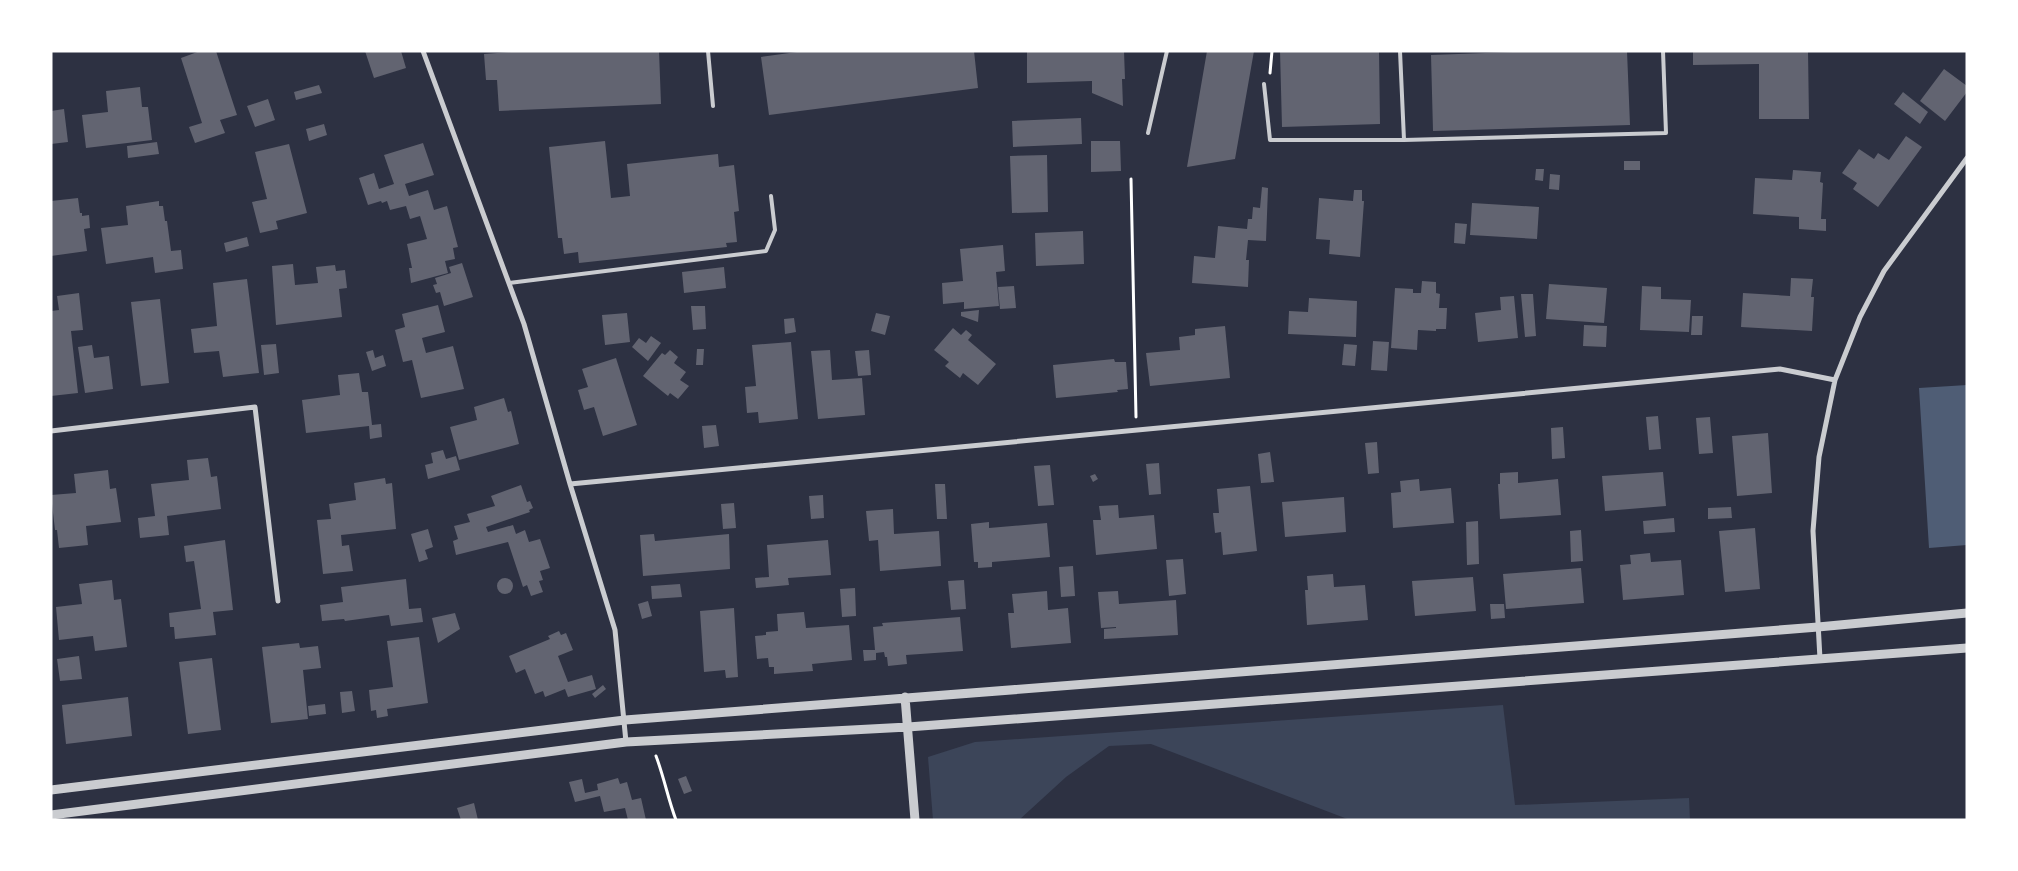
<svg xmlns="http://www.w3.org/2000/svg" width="2018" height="871" font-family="'Nunito Sans',sans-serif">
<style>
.green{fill:#3c4559}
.water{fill:#4f5d75}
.building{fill:#626471}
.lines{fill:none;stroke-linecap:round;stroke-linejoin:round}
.path{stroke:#fff;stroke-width:3}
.service{stroke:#caccd0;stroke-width:4}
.minor{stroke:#caccd0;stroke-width:5}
.tertiary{stroke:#caccd0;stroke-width:9}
</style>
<rect width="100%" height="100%" fill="#2d3142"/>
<!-- green -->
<path class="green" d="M1503,705L1515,805L1689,798L1690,820H1350L1151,744L1109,746L1066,777L1019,820H933L928,757L975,742Z"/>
<!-- water -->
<path class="water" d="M1967,385V545L1929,548L1919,388Z"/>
<!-- building -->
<path class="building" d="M200,51H216L237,115L220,120L225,133L195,143L189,127L202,123L181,58Z
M365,51H401L406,68L374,78Z
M523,51H659L661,104L499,111L497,80H486L484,54Z
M804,51H974L978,88L769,115L761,57Z
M1027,51H1124L1125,79H1122L1123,106L1092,93V81L1027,83Z
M1207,51H1254L1235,159L1187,167Z
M1280,51H1379L1380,124L1282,127Z
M1542,51H1627L1630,125L1433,131L1431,55Z
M1693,51H1808L1809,119H1759V64L1693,65Z
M1944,69L1967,86V92L1945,121L1920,101Z
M319,85L322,93L296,100L294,92Z
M140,87L142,107H148L152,140L86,148L82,115L108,112L106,91Z
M1903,92L1928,112L1920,124L1894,104Z
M268,99L275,120L255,127L247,106Z
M64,109L68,142L51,144V111Z
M1081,118L1082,144L1013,147L1012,121Z
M324,124L327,135L309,141L306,129Z
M1906,136L1922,147L1878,207L1853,189L1857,183L1842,173L1859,149L1874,159L1878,153L1889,160Z
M605,141L611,198L630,196L627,164L718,154L719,167L734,165L739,211L734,212L737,242L726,243L727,247L579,263L578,252L564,254L562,238H558L549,147Z
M1091,141H1120L1121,171L1091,172Z
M157,142L159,154L128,158L127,146Z
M423,143L434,175L405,184L409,196L428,190L434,210L447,206L458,247L453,248L455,259L445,261L448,273L411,283L409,268H412L407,244L427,239L420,216L410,219L406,206L390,210L387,201L382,203L381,201L368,205L359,178L374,173L379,189L394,184L384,155Z
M289,144L307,213L276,221L278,229L260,233L252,202L267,199L255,152Z
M1047,155L1048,212L1012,213L1010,156Z
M1624,161H1640V170H1624Z
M1536,169H1544L1543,181L1535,180Z
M1793,170L1821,172L1820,182L1823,183L1821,219H1826V231L1799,229V217L1753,214L1755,178L1792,180Z
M1550,174L1560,175L1559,190L1549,189Z
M1262,187L1268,188L1266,241L1248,240L1246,260H1249L1248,287L1192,283L1194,256L1215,258L1218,226L1247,229L1248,219H1252L1253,207L1260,208Z
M1354,190H1362V201H1364L1360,257L1329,254L1330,240L1316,239L1319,198L1353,201Z
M78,198L80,213H82V216L89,215L90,228L84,229L87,251L51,256V201Z
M159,201V206H163L165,221H167L171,251L181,250L183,269L155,273L153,257L106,264L101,228L128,225L126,206Z
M1472,203L1539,207L1537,239L1470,235Z
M1455,223L1467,224L1465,244L1454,243Z
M1083,231L1084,264L1036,266L1035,233Z
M247,237L249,246L226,252L224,243Z
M1003,245L1005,271L996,272L999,306L964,309V302L943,304L942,283L963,281L960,249Z
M462,263L473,297L444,306L440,292L436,293L433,285L437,284L435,278L451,273L449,267Z
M293,264L295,285L318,283L316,267L335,265L336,271L345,270L347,288L339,289L342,317L276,325L272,266Z
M724,267L726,288L684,293L682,272Z
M1791,278L1813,279L1811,297H1814L1812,331L1741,327L1743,293L1790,296Z
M247,279L259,373L223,377L219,351L194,353L191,329L217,326L213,283Z
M1422,281L1436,282V293L1440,294L1439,308H1447L1446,329H1436V331L1418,330L1417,350L1391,348L1395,288L1413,289V293H1421Z
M1549,284L1607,288L1604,323L1546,319Z
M1014,286L1016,308L1000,309L998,287Z
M1642,286L1661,287V299L1691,300L1689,332L1640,330Z
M79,293L83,330L71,331L78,393L51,396V311L59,310L57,296Z
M1521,294H1533L1536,336L1525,337Z
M1514,296L1518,338L1478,342L1475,313L1501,310L1500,297Z
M1309,298L1357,301L1356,337L1288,334L1289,311L1308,312Z
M160,299L169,383L141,386L131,302Z
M438,305L445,332L422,338L426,353L453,346L464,389L421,398L412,360L403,362L395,330L405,327L402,314Z
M691,306H705L706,329L693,330Z
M979,310L978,322L961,316V312Z
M627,313L630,342L605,345L602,315Z
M876,313L890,316L885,335L871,331Z
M1692,316H1703L1702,335H1691Z
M794,318L796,332L785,334L784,319Z
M1584,325L1607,326L1606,347L1583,346Z
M1225,326L1230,378L1150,386L1146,353L1180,350L1179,337L1195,335V329Z
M953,328L961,335L966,330L972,335L968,340L996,364L978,385L963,373L960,378L945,366L949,362L934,350Z
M651,336L661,343L648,361L632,347L639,338L646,343Z
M1373,341L1389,342L1387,371L1371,370Z
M791,342L798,419L759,423L758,412L747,413L745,387L756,386L752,345Z
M276,344L279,373L264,375L261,345Z
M1344,344L1357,345L1355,366L1342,365Z
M92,345L94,358L109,356L113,389L85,393L78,347Z
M697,349H704L703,365H696Z
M373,350L375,358L383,355L386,366L372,371L366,352Z
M670,350L678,357L674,363L686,372L680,380L689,386L678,399L670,393L668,396L643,376L662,353L665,355Z
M830,350L832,380L862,378L865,415L818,419L811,351Z
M869,350L871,375L858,376L855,351Z
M616,358L637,425L603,436L594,407L584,410L578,390L588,387L582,369Z
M1114,359L1115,362H1126L1128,389L1117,390L1118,392L1056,398L1053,365Z
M359,373L362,392H368L372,425L381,424L382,437L370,439L369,426L306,433L302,400L340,395L338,375Z
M504,398L508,412L511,411L519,444L459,460L450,427L477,420L474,407Z
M1658,416L1661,449L1649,450L1646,417Z
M1710,417L1713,453L1699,454L1696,418Z
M716,425L719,446L704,448L702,426Z
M1563,427L1565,458L1552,459L1551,428Z
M1768,433L1772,493L1737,496L1732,436Z
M1377,442L1379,473L1368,474L1365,443Z
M443,450L446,459L456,456L460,470L428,479L425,465L433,463L431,453Z
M1270,452L1274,482L1261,483L1258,454Z
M208,458L211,477L217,476L221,509L167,516L169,535L140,538L138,518L155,516L151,484L189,480L187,460Z
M1159,463L1161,494L1149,495L1146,464Z
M1050,465L1054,505L1038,506L1034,466Z
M108,470L110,489L116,488L121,522L86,526L88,545L59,548L57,530H55L51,495L76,493L74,474Z
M1518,472V483L1558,479L1561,515L1500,519L1498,484H1500V473Z
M1663,472L1666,506L1605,511L1602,476Z
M1095,474L1098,479L1093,482L1090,476Z
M385,478L386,484L392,483L396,529L341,535L342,546L349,545L353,571L323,574L317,520L331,519L329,504L356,500L354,483Z
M1419,479L1420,491L1451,488L1454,523L1393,528L1391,493L1401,492L1400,481Z
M935,484H945L947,519H937Z
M521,485L527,502L530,501L533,508L529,510L530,512L486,527L488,532L513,525L516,534L525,530L529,542L540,539L550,568L540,571L543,580L539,581L543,592L531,596L527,585L523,587L508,542L456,555L453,541L458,539L454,526L470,522L467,514L495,506L491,496Z
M1250,486L1257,551L1223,555L1221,532L1215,533L1213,513H1219L1217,489Z
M823,495L824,518L811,519L809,496Z
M1344,497L1346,532L1285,537L1282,502Z
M734,503L736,528L723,529L721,504Z
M1118,505L1119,518L1154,515L1157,549L1096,555L1093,520H1101L1099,506Z
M1731,507L1732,518L1708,519V508Z
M893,509L894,534L939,531L941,566L880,571L878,540L869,541L866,511Z
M1674,518L1675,532L1644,534L1643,521Z
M1478,521L1479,564L1467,565L1466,522Z
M989,522V528L1047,523L1050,557L992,562V567L978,568V562H974L971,524Z
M1755,528L1760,589L1725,592L1719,531Z
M428,529L433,547L425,550L428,559L419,562L411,534Z
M1581,530L1583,561L1571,562L1570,531Z
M654,534L655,541L729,534L730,569L643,576L640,535Z
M225,540L233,610L213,612L216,635L175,639L174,627H170L169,613L201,609L194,561L186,562L184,546Z
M828,540L831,575L788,578L789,585L756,588L755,578L769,577L767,545Z
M1650,553L1651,562L1681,560L1684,595L1623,600L1620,565L1631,564L1630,555Z
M1183,559L1186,594L1169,596L1166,560Z
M1073,566L1075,596L1061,597L1059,567Z
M1581,568L1584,603L1506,609L1503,574Z
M1333,574L1334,587L1365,585L1368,620L1307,625L1305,590H1308L1307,576Z
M1473,577L1476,611L1415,616L1412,581Z
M497 586a8 8 0 1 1 16 0a8 8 0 1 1-16 0Z
M406,579L409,609L421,608L423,622L391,626L389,615L345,621L344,619L322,621L320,605L343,602L341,587Z
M112,580L114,600L121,599L127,647L95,651L93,636L59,640L56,607L82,604L79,584Z
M964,580L966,609L951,610L948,581Z
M680,584L682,597L652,599L651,586Z
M855,588L856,616L842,617L840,589Z
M1047,591L1048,610L1068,608L1071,643L1011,648L1008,613H1014L1012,594Z
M1118,591L1119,604L1176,600L1178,635L1104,639V629L1116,628V627L1101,628L1098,592Z
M648,601L652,616L642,619L638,604Z
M1490,604H1504L1505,618L1491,619Z
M734,608L738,677L726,678L725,670L704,672L700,611Z
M804,612L806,628L849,625L852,660L812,664L813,671L774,674V667H769L768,658L757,659L755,636L766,635V632L778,631L777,614Z
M455,613L460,629L438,643L432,618Z
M960,617L963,651L906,655L907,664L888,666L887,657H885L884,652L876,653V660L864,661L863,650H875L873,627L883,626L882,623Z
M559,631L561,635L566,633L573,650L558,656L568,682L592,675L596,689L568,697L565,689L545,697L543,691L535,694L525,669L516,673L509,656L550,639L548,636Z
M419,637L428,703L387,709L388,716L377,718L376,710L371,711L369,690L393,687L387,641Z
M299,643L300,648L318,646L321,668L303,670L308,719L271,723L262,647Z
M79,656L82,679L60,681L57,659Z
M212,658L221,730L188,734L179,662Z
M603,685L606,689L595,698L592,694Z
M352,691L355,711L342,713L340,692Z
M128,697L132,736L66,744L62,705Z
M325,704L326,714L309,716L308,706Z
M686,776L692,791L684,794L678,779Z
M618,778L620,784L627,782L632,800L641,798L646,820H628L625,808L604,812L600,796L575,802L569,782L582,779L585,793L598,790L597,784Z
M474,803L478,820H461L457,808Z"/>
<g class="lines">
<!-- path -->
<path class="path" d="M1270,73L1272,51
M1131,179L1136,417
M656,756C664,777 668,799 676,820"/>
<!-- service -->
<path class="service" d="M708,51L713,106
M1400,51L1404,140
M1264,84L1270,140H1404L1666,133L1663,51
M1148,133L1167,51
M509,283L766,251L775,230L771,196"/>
<!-- minor -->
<path class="minor" d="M423,51L524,324L570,484L615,630L626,742
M51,431L255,407L278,601
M570,484L1780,369L1835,380
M1820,659L1813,531L1819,457L1835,380L1860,317L1884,271L1967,158"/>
<!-- tertiary -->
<path class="tertiary" d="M905,697L915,820
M51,790L625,720L1818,627L1967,613
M51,815L626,742L908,727L1967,648"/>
</g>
<!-- border -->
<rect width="2018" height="871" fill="none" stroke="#ffffff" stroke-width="105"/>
</svg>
